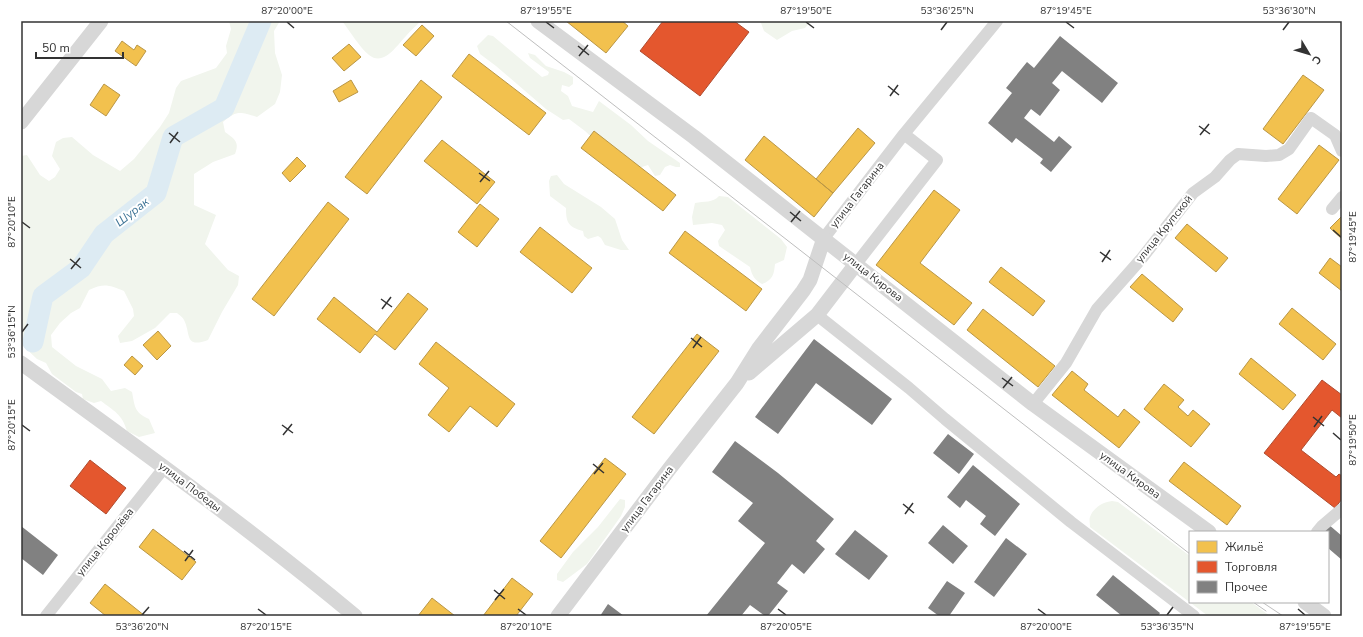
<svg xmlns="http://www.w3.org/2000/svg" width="1363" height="637" font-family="'Nunito Sans',sans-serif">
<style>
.green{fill:#f1f5ed}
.homes{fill:#f2c14e;stroke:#b99646}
.shops{fill:#e4572e;stroke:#af4c30}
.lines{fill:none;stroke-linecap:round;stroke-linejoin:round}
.river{stroke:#ddebf3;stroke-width:21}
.building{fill:#818181}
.minor{stroke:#d7d7d7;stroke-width:12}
.tertiary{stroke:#d7d7d7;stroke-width:15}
.tram{stroke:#bebebe;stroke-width:1}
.ticks{fill:none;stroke:#333;stroke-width:1.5}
.labels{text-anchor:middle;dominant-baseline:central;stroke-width:4;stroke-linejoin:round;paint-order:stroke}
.street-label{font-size:11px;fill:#333;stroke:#fff}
.water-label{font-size:12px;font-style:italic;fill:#3f7597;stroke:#fff}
.neatline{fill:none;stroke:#333;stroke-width:1.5}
.ticks-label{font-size:10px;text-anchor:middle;fill:#333}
</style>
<rect width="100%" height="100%" fill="#fff"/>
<!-- green -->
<path class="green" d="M229,21H280L274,31L275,53L282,75L280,92L275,104L257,117C240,112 237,110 223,122L225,132C234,139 240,141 235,154L213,162L194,174V205L216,215L205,244L228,270L239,276L238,285L222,312L208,340C184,349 191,333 184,320C183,317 179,315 177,313H170L155,328L132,341L120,343L118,336L134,316L133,309L124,291C109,285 104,283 89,290L80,308L71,313L60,323L51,335L52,347L76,366L102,379L111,391L125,388L132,392C135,407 134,412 149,419L155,433L139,437L127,431C122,414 114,411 101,401L94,403L83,399L82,394L76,392L52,374L46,363L37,359L21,344V156L27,155L40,175L49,181L55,177L60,169L52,156L56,142L63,138L72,137L93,155L120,171L134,159L160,127L169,113L176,88L181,81L216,68L227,53L226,46L231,29Z
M342,21H421C416,26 410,31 406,36C397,45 384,67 369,55C359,47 350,31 342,21Z
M759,21H811L805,28L792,31L777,40L764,31L761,23Z
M488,35L493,36L542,77L548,75L549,72L530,58L528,53L535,55L546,66L564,72L573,77V84L569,87L562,85L561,91L568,96L572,106L593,112L599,101L631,125L648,141L680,163V167H676L670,165L665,167L660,175L655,176L648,165L642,167L627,166L600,145L585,131L569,119L563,120L546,109L496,66L480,54L477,46Z
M557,175L564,184L601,207L615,219L622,240L629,250H621L605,245L601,238L598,236L588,239L584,236L583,231C568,227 566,222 566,208L550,196L549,181L551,176Z
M719,196L728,197L781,239L787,247L784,260L775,264C774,274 773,280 762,284C755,280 752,276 750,267L719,246L718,241L725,230L722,225L712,223L693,225L692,217L695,203C704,201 713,203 719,196Z
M620,499L625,500V507L621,516L587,564L563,582L557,580V574L573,552L598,527Z
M1112,501L1118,502L1190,556V602H1251L1270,616H1208L1090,527C1090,524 1089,519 1090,517C1093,508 1103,502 1112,501Z"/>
<!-- homes -->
<path class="homes" d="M566,21H622L628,26L606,53Z
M422,25L434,36L416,56L403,45Z
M122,41L134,50L137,45L146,51L136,66L115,51Z
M349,44L361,57L344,71L332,58Z
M469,54L546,113L529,135L452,76Z
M1303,75L1324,90L1283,144L1263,129Z
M351,80L358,92L339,102L333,91Z
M421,80L442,97L367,194L345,177Z
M104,84L120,95L106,116L90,105Z
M858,128L875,143L833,193L816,179Z
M594,131L676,195L663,211L581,148Z
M764,136L833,193L814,217L745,160Z
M442,140L495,182L477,204L424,161Z
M1319,145L1339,160L1297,214L1278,199Z
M297,157L306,166L290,182L282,173Z
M934,190L960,210L920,263L972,303L954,325L876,265Z
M328,202L349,219L274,316L252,299Z
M480,204L499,219L477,247L458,232Z
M1342,216V239L1330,228Z
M1187,224L1228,258L1216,272L1175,238Z
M540,227L592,268L572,293L520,252Z
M685,231L762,289L746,311L669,253Z
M1330,258L1342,267V291L1319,273Z
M1001,267L1045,301L1033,316L989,282Z
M1142,274L1183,309L1173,322L1130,287Z
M408,293L428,309L395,350L375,334L360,353L317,319L334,297L377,332Z
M1292,308L1336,344L1323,360L1279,324Z
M983,309L1055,366L1038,387L967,330Z
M158,331L171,346L157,360L143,345Z
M697,334L719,351L654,434L632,417Z
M436,342L515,404L497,427L470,406L449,432L428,415L449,388L419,364Z
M132,356L143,366L135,375L124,365Z
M1251,358L1296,395L1283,410L1239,374Z
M1072,371L1088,384L1084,390L1118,417L1124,409L1140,422L1119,448L1052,395Z
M1164,384L1184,400L1178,407L1188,416L1193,410L1210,424L1191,447L1144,409Z
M605,458L626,474L561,558L540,541Z
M1184,462L1241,506L1227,525L1169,481Z
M153,529L196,562L182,580L139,547Z
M512,578L533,594L516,616H483Z
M105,584L145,616H106L90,603Z
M432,598L455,616H418Z"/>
<!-- shops -->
<path class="shops" d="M663,21H734L749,32L700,96L640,51Z
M1322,380L1342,395V418L1332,410L1301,450L1336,477L1339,474L1342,476V499L1335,508L1264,453Z
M90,460L126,488L106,514L70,486Z"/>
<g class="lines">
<!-- river -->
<path class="river" d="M33,342L43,296L81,268L104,234L156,193L173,137L224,108L261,21"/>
</g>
<!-- building -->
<path class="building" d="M1060,36L1118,83L1102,103L1062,71L1052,83L1060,90L1040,116L1031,109L1024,118L1054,142L1059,136L1072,147L1051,172L1040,163L1043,159L1016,138L1012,143L988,123L1012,93L1006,88L1027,62L1034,68Z
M814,339L892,399L872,425L816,383L778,434L755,417Z
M948,434L974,454L959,474L933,453Z
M735,441L778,473L834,519L816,541L825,549L804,574L792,564L777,583L788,591L768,616H765L750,605L741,616H706L765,543L738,521L753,503L712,472Z
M973,465L1020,504L995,536L980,524L986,516L966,500L960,508L947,497Z
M1328,524L1342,536V560L1328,548V532H1321Z
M943,525L968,546L953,564L928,543Z
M21,526L58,555L43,575L21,558Z
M855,530L888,556L869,580L835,554Z
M1006,538L1027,554L994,597L974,582Z
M1113,575L1160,613L1158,616H1122L1096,595Z
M947,581L965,593L949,616H939L928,608Z
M608,604L624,616H600Z"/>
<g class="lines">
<!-- minor -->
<path class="minor" d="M1332,209L1342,197
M824,238L904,134L997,21
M856,264L937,160L904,134
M817,315L909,388L945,419L1071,522L1194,616
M1033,404L1066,363L1097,309L1142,258L1193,193L1215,177L1230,160L1238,154L1266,156L1279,155L1289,149L1311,118L1335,135L1342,151
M1317,532L1322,526L1342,509
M46,616L164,468"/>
<!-- tertiary -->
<path class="tertiary" d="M538,21L694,137L1033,404L1209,532
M21,122L101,21
M21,363C134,445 248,527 355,616
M749,373L817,315L856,264
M1305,602L1324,616
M558,616L670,468L737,383L759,348L803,291L810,280L824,238"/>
<!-- tram -->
<path class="tram" d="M506,21L1190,554
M1253,602L1266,611
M1262,602L1283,616"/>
</g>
<!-- ticks -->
<path class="ticks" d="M287,22L294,28M546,22L554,28M806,22L814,28M1066,22L1074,28M941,30L947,22M1283,30L1289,22M578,46L589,55M579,56L588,45M888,86L899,95M890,96L898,85M1199,126L1210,134M169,133L180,142M1200,135L1209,124M170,143L178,132M479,173L490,181M480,182L489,171M790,212L801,221M22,222L30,228M791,222L800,211M1333,230L1341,237M1100,252L1111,260M70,259L81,268M1102,262L1110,250M71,269L80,258M381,299L392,307M382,309L391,297M22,332L28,324M691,338L702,347M693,348L701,337M1002,378L1013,386M1003,388L1012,377M1313,417L1324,426M22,425L30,431M282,425L293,433M1314,427L1322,416M1333,433L1341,440M283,435L292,424M593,464L604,473M594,474L603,463M903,504L914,513M905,514L913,503M184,551L195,560M185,561L193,550M494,590L505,599M495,600L504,589M258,609L266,615M518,609L526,615M778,609L786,615M1038,609L1046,615M1298,609L1305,615M142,615L149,607M1167,615L1173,607"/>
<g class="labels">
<!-- street labels -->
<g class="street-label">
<text transform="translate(857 195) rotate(-52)">улица Гагарина</text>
<text transform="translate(1164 229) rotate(-51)">улица Крупской</text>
<text transform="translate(873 277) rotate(38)">улица Кирова</text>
<text transform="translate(1130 475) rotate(36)">улица Кирова</text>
<text transform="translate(190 487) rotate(37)">улица Победы</text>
<text transform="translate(647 499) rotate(-53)">улица Гагарина</text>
<text transform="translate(105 542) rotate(-51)">улица Королёва</text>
</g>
<!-- water labels -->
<g class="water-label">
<text transform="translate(132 212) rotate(-38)">Шурак</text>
</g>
</g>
<!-- border -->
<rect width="1363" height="637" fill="none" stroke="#ffffff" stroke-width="44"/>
<!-- legend -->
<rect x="1189" y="531" width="140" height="72" fill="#ffffff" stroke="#adadad"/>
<rect x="1197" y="541" width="20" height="12" fill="#f2c14e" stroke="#adadad"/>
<text x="1225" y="551" font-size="12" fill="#333333">Жильё</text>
<rect x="1197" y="561" width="20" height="12" fill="#e4572e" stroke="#adadad"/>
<text x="1225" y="571" font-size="12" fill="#333333">Торговля</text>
<rect x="1197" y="581" width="20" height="12" fill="#818181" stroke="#adadad"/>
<text x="1225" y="591" font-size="12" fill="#333333">Прочее</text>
<!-- north arrow -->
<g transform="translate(1309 54) rotate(128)" stroke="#ffffff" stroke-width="3" paint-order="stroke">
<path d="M0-3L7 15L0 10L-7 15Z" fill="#333333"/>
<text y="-6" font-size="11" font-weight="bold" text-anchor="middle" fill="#333333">С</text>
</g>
<!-- scale -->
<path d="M36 52v6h87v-6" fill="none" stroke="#333333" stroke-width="2"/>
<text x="42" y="52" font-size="12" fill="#333333" stroke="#ffffff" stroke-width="3" paint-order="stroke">50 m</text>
<rect x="22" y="22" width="1319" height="593" class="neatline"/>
<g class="ticks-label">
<text x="287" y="14">87°20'00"E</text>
<text x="546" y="14">87°19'55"E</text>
<text x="806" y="14">87°19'50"E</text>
<text x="947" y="14">53°36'25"N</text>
<text x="1066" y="14">87°19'45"E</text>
<text x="1289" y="14">53°36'30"N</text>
<text transform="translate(11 222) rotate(-90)" y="4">87°20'10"E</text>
<text transform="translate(1352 237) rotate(-90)" y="4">87°19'45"E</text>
<text transform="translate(11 332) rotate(-90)" y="4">53°36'15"N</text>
<text transform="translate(11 425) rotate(-90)" y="4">87°20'15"E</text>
<text transform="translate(1352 440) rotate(-90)" y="4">87°19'50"E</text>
<text x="142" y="630">53°36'20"N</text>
<text x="266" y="630">87°20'15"E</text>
<text x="526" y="630">87°20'10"E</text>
<text x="786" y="630">87°20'05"E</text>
<text x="1046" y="630">87°20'00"E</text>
<text x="1167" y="630">53°36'35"N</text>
<text x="1305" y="630">87°19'55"E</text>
</g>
</svg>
